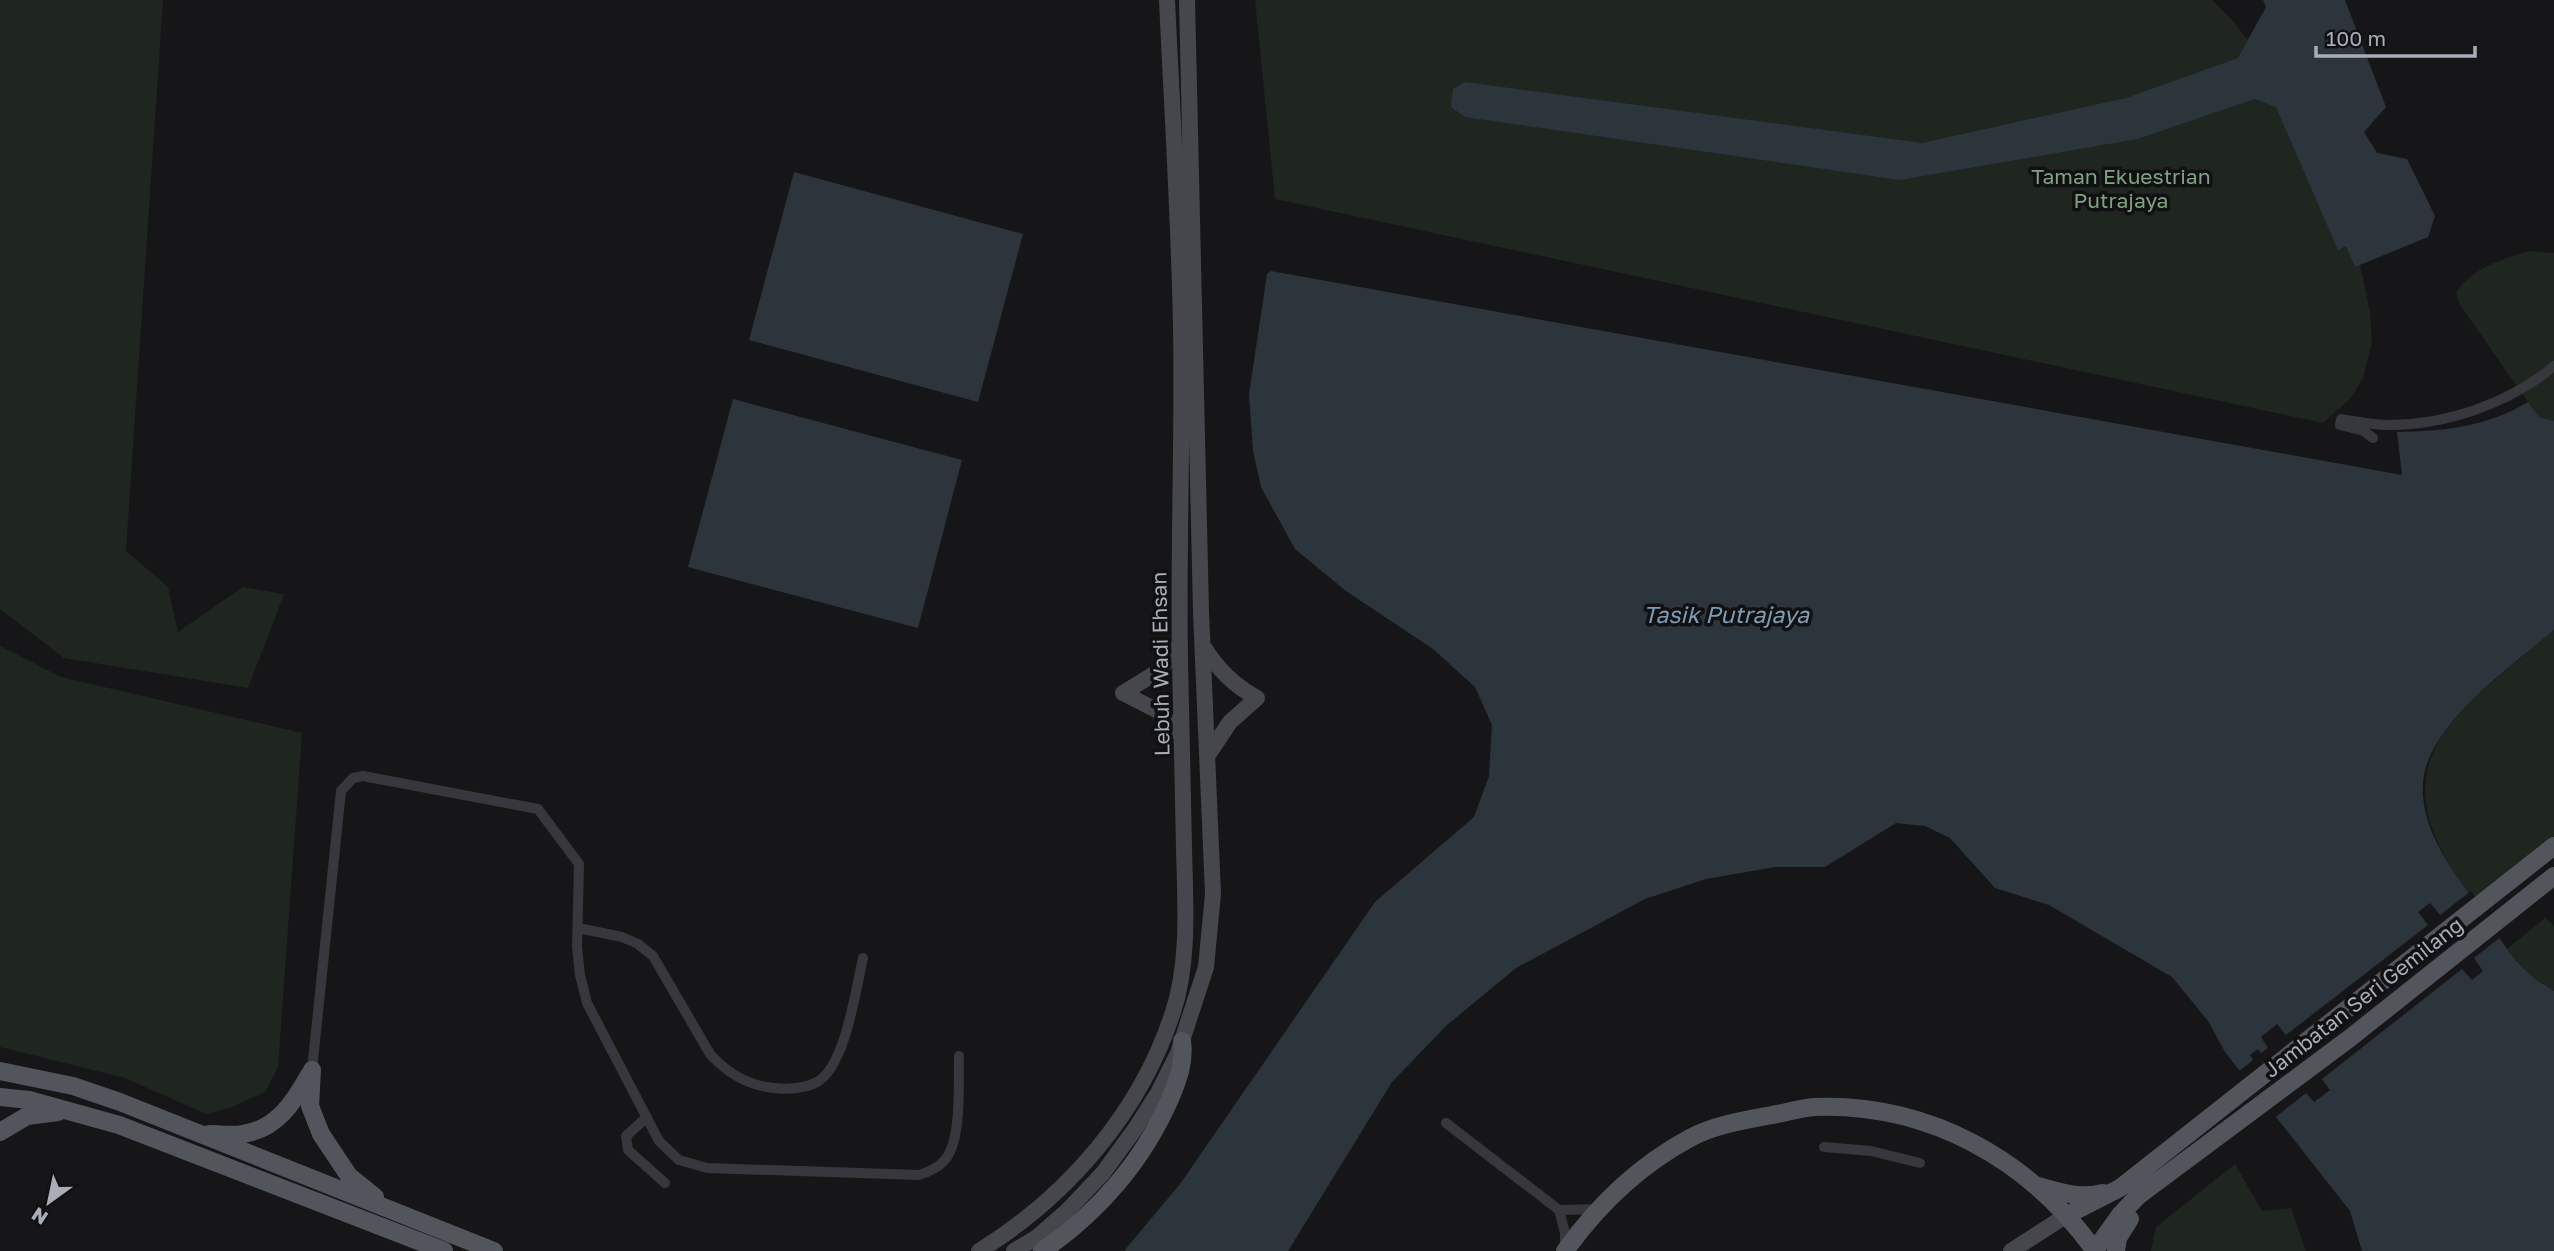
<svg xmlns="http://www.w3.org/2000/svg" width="2554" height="1251" font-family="'Golos Text',sans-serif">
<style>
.green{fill:#1e261f}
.water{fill:#2c353c}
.pier{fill:#161618}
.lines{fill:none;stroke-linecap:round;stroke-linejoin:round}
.street{stroke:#37383d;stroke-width:10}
.secondary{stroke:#45474d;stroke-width:16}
.primary{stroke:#53555c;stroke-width:18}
.labels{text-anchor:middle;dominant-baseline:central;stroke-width:7;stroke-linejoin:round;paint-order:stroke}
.park-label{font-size:21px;fill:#7fa381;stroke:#111113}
.street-label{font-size:21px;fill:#a8adb8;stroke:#111113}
.water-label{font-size:23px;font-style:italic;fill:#7f9bb3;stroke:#111113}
</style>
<rect width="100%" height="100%" fill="#161618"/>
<!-- green -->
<path class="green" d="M0,0H163L126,551L168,587L178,632L243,587L284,594L248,688L64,658L0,609Z
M1255,0H2212L2233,21L2271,70L2357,250L2370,312L2372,342L2363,378L2350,399L2323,423L1275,199Z
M2529,251L2554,253V421L2539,417L2533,409L2460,305L2456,293C2471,268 2503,259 2529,251Z
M2554,630V844L2476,904C2370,765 2446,721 2554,630Z
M0,646L61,677L302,733L278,1067L265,1092L232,1107L206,1114L125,1078L0,1047Z
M2545,918L2554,926V991L2528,974L2507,949Z
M2235,1164L2262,1211L2291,1208L2306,1251H2151L2156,1227Z"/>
<!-- water -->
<path class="water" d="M2263,0H2345L2386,107L2364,132L2377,153L2407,159L2435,216L2428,237L2355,267L2346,246L2338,250L2276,107L2255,99L2137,139L1900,180L1465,117L1451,107L1453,89L1465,82L1922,143L2126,98L2238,58L2266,7Z
M794,172L1023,234L978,402L749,340Z
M1271,271L2402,475L2397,432C2444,431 2487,427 2528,402L2539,417L2554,421V630C2513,665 2434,720 2424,775C2416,820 2448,866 2474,900C2492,924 2506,953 2528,973C2535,980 2545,985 2554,991V1251H2362L2350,1211L2225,1052L2208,1021L2172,977L2049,905L1995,888L1950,838L1925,826L1896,823L1825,867H1775L1706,879L1645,899L1516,968L1447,1025L1392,1082L1288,1251H1124L1180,1184L1375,902L1474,817L1489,776L1492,725L1475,687L1433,649L1346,591L1295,549L1261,487L1253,451L1249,394L1267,274Z
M733,399L962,460L918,628L688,567Z"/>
<!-- pier -->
<path class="pier" d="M2471,891L2502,936L2474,958L2483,971L2472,980L2462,969L2322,1079L2330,1090L2314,1102L2306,1093L2273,1119L2237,1073L2253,1060L2250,1055L2258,1049L2261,1053L2268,1048L2261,1037L2277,1024L2286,1035L2428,925L2418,912L2430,903L2440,915Z"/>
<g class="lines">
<!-- street -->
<path class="street" d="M2373,438L2364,431L2340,425L2341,419C2357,422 2373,425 2389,425C2447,425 2510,403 2554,366
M578,928L622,937L638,944L653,956L710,1054C728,1074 748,1086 775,1088C787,1090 806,1088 817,1082C845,1067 856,989 863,958
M312,1070L341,791L353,778L363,776L538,809L579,864L577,947L580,975L587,1003L659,1141L679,1160L707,1168L919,1175C928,1172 936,1169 943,1162C963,1142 958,1083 959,1056
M647,1117L626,1136L628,1150L665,1183
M1446,1123L1559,1210L1565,1233V1249
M1824,1147L1871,1151L1920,1163
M1559,1210L1599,1209"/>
<!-- secondary -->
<path class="secondary" d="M1203,646C1218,669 1233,685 1257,698L1230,722L1208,755
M1123,693L1159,671L1180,644
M1123,693L1160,712L1182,737
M979,1251C1067,1197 1141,1112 1173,1012C1190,960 1185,901 1184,847C1183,785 1181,722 1180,660C1178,549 1183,438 1181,327C1179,218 1172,109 1167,0
M1014,1251L1036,1238L1067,1211L1103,1173L1135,1129L1158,1093L1178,1053L1206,967L1213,894L1201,612L1187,0
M2011,1251L2067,1215"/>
<!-- primary -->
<path class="primary" d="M312,1070L310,1106L321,1134L349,1176L375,1197
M0,1071L73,1086L120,1102L494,1251
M0,1097L29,1100L119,1125L444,1251
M0,1132L27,1116L58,1112
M209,1134C220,1134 233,1136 243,1134C277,1129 294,1102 309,1075
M2038,1186C2061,1192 2080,1199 2103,1193
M2067,1215L2120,1188L2554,846
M2095,1250L2120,1215L2138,1196L2350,1038L2554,876
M1042,1251C1098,1213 1143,1161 1170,1099C1178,1080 1185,1062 1182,1041
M1565,1251C1598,1205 1640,1165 1690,1138C1714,1125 1745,1120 1772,1115C1786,1113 1800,1108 1814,1107C1929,1103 2029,1159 2095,1251
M2116,1251L2118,1238L2130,1219"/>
</g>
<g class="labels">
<!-- park labels -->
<g class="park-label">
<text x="2121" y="176">Taman Ekuestrian<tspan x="2121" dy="24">Putrajaya</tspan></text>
</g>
<!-- street labels -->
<g class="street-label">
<text transform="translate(1160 664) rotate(-91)">Lebuh Wadi Ehsan</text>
<text transform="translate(2363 997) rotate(-38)">Jambatan Seri Gemilang</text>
</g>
<!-- water labels -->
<g class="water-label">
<text x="1726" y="614">Tasik Putrajaya</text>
</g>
</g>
<!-- north arrow -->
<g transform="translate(49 1202) rotate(213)" stroke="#111113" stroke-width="5" paint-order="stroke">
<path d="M0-5L12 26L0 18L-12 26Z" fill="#a8adb8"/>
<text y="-10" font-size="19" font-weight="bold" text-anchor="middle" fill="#a8adb8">N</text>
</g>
<!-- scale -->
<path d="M2316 46v10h159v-10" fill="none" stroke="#a8adb8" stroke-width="3.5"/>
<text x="2326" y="46" font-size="21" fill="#a8adb8" stroke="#111113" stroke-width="5" paint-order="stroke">100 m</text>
</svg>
